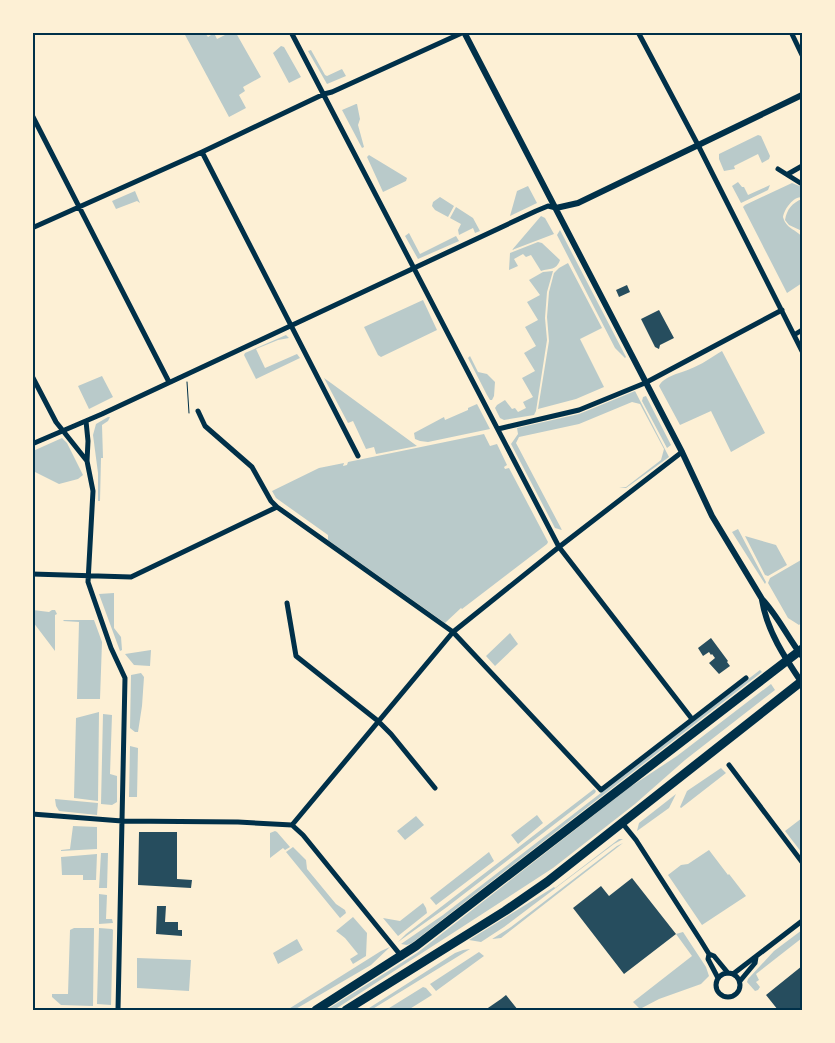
<svg xmlns="http://www.w3.org/2000/svg" width="835" height="1043" font-family="Arial,sans-serif">
<style>
.green{fill:#b9caca}
.building{fill:#264d5e}
.lines{fill:none;stroke-linecap:round;stroke-linejoin:round}
.path{stroke:#003049;stroke-width:1}
.minor{stroke:#003049;stroke-width:5}
.tertiary{stroke:#003049;stroke-width:6}
.primary{stroke:#003049;stroke-width:9}
.neatline{fill:none;stroke:#003049;stroke-width:2}
</style>
<rect width="100%" height="100%" fill="#fdf0d5"/>
<!-- green -->
<path class="green" d="M184,33H205L208,37L214,33L217,39L229,33H236L261,77L243,87L245,91L239,95L246,108L229,117Z
M281,46L284,47L301,77L289,83L273,53Z
M311,50L325,75L327,76L342,69L346,76L327,84L308,51Z
M356,104H357L360,119L358,125L364,147L362,148L342,110Z
M758,135L761,136L770,156L769,159L762,163L758,154L734,166L735,169L724,171L719,159V154Z
M369,155L407,178L406,181L383,192L367,157Z
M738,182L742,187H744L748,195L770,185L768,190L741,203L732,186Z
M792,183L802,187V197C793,197 785,208 783,217C786,229 796,229 802,237V283L787,293L743,207L745,205Z
M528,186L537,203L510,216L517,191Z
M135,191L140,203L137,201L116,209L112,201Z
M440,197L454,206L448,217L435,210L432,206L433,202Z
M802,199V231L789,225L785,220C787,209 792,203 802,199Z
M456,207L473,218L480,231L475,233L473,228L459,235L458,230L461,224L450,218Z
M541,216L545,218L554,234L512,250Z
M560,230L626,357L625,358L615,348L557,235Z
M409,233L420,254L456,236L459,241L418,259L405,236Z
M538,242L542,243L560,260C556,271 550,268 541,271L531,255L526,257L523,254L514,259L518,266L509,270L510,253Z
M568,263L602,328L580,339L604,387L576,399L538,409L549,341L547,317L549,292L554,273L559,268Z
M553,271L547,292L545,318L547,340L536,411L534,415L504,420L500,418L495,408L497,405L505,400L512,409L515,408L518,412L526,408L523,402L533,397L522,378L535,371L524,353L536,346L525,327L538,320L527,302L540,295L529,280L543,272Z
M423,300L437,330L381,357L378,355L364,327Z
M286,335L289,338L278,340L256,349L265,368L297,354L300,358L256,379L244,355L245,353Z
M722,351L765,433L731,452L711,411L680,425L659,386C664,376 681,373 690,369C701,365 712,357 722,351Z
M470,356L478,372L487,374L495,382L494,396L492,400H490L487,395L468,358Z
M102,376L113,397L89,409L78,386Z
M324,378L331,383L417,446L376,454L374,447L366,449L353,421L348,423Z
M635,391L669,457L626,488H619L626,487L661,460L664,449L640,404L632,402L579,424L519,437L516,443L562,530L555,528L511,444L518,434L517,428L579,414Z
M646,396L671,445L667,448L642,401L643,397Z
M477,404L490,429L428,442L420,441L415,439L414,433L444,417L445,420L468,410V408Z
M108,417H110L108,421L102,425L103,458H101L100,501H98V473L93,435L96,424Z
M484,434L490,446L497,444L507,465L504,467L505,469L509,468L548,542L547,544L462,609L461,608L445,623L328,540V535L276,498L272,491L319,468L344,463L343,466L347,465L348,462Z
M62,438L67,443L83,475L78,479L59,484L33,471V451Z
M738,529L766,582L765,584L732,532Z
M745,536L776,545L787,565L768,576L765,575Z
M801,560L802,562V622L799,625L788,618L768,583L770,578Z
M114,593V628L121,637L122,650L120,651L99,594Z
M33,610L49,612L52,610H55L57,614L55,615V651L33,622Z
M64,620H94L102,642L100,699H77L79,622L63,621Z
M510,633L518,644L495,666L486,656Z
M151,650L150,666L134,665L125,654Z
M760,670L762,672L412,943L407,945L401,944L443,915Z
M141,673L144,677L142,706L138,732H135L130,728L131,675Z
M771,684L775,690L685,760L635,804L553,868L334,1010H326L417,953L630,787L677,756Z
M99,712L98,801L74,798L76,718Z
M103,714L112,715L110,774L117,776V802L112,805L101,804Z
M130,746L138,748L137,797H129Z
M721,768L726,773L681,808L680,807L687,791Z
M594,789L596,791L595,793L447,907L398,942L406,934Z
M676,794L669,808L637,831L639,823Z
M55,799L98,803L97,815L59,811L56,806Z
M537,815L543,823L518,844L511,835Z
M416,816L424,825L405,840L397,831Z
M802,818V853L785,831Z
M73,826L97,827V849L61,851V850L70,849Z
M275,831L277,832L290,847L285,850L283,848L270,858V833Z
M619,839H623L614,844L504,927L481,942L469,940L554,887L555,888Z
M623,843L501,938L492,939L511,927L617,846Z
M293,847L306,860L307,869L336,904L345,910L346,913L340,918L286,852Z
M709,850L728,875L729,874L746,896L702,925L668,875L681,865L688,864Z
M489,852L494,861L436,905L430,898Z
M101,853H108L107,888H99Z
M97,854L96,880H83V875H62L61,857Z
M99,894L107,895L106,919H112L113,923L99,924Z
M423,903L426,908L427,913L398,936L383,918L400,921Z
M353,917L367,933L366,956L353,964L350,959L358,954L345,938L336,931Z
M74,928H94L93,1006L61,1005L52,997V994H68L70,930Z
M99,928L112,929L113,930L111,1005L97,1004Z
M802,930V938L756,974L759,980L756,982L760,987L758,990L755,991L747,982L748,979L774,951Z
M683,932L706,967L709,976L701,984L659,999L640,1009L633,1002L692,956L676,934Z
M297,939L303,950L278,964L273,953Z
M390,947L371,965L294,1010H287L381,951Z
M470,949L371,1010H366L455,953L463,950Z
M479,952L484,956L436,991L430,984Z
M137,958L191,960L189,991L137,988Z
M423,987L426,988L432,995L408,1010H386Z"/>
<!-- building -->
<path class="building" d="M627,285L630,292L619,297L616,290Z
M659,310L674,338L660,345L659,349L655,347L641,319Z
M711,638L728,661L727,662L730,666L719,674L709,663L715,658L712,654L711,655L709,652L703,656L698,648Z
M139,832H177V879L192,880L191,888L138,885Z
M632,878L676,934L624,974L573,908L601,886L609,896Z
M157,906H166L165,922H178V930H182V936L156,934Z
M802,966V1010H778L766,995Z
M506,995L518,1010H485L501,999Z"/>
<g class="lines">
<!-- path -->
<path class="path" d="M187,382L189,413"/>
<!-- minor -->
<path class="minor" d="M291,32L559,547L692,719
M638,32L698,145L802,351
M791,32L802,55
M32,115L169,382
M202,152L358,456
M778,169L802,184
M788,174L802,166
M32,228L202,152L324,94L332,92L464,32
M794,335L802,330
M32,376L56,422L87,461
M198,411L205,426L252,467L271,501L277,507L453,632L601,790L746,678
M86,421L88,441L87,461L93,491L88,582L111,648L125,678L118,1010
M498,429L579,410L645,383L782,310
M32,444L102,414L536,211L548,206L556,208
M32,574L131,577L277,507
M287,603L296,656L378,721L391,734L435,788
M729,765L802,862
M32,814L122,821L238,822L292,825L303,835L402,957
M623,824L636,840L701,941L709,954L708,959L718,978
M292,825L453,632L559,547L682,452
M709,954L714,956L728,973
M716 985a12 12 0 1 1 24 0a12 12 0 1 1-24 0Z
M733,974L802,921
M740,981L755,963L756,957"/>
<!-- tertiary -->
<path class="tertiary" d="M464,32L682,452L712,516L762,599C778,616 788,638 802,656
M556,208L578,203L802,95
M762,600C767,631 785,658 802,683"/>
<!-- primary -->
<path class="primary" d="M316,1010L416,946L802,649
M346,1010L505,911L547,882L802,681"/>
</g>
<!-- border -->
<rect width="835" height="1043" fill="none" stroke="#fdf0d5" stroke-width="68"/>
<rect x="34" y="34" width="767" height="975" class="neatline"/>
</svg>
